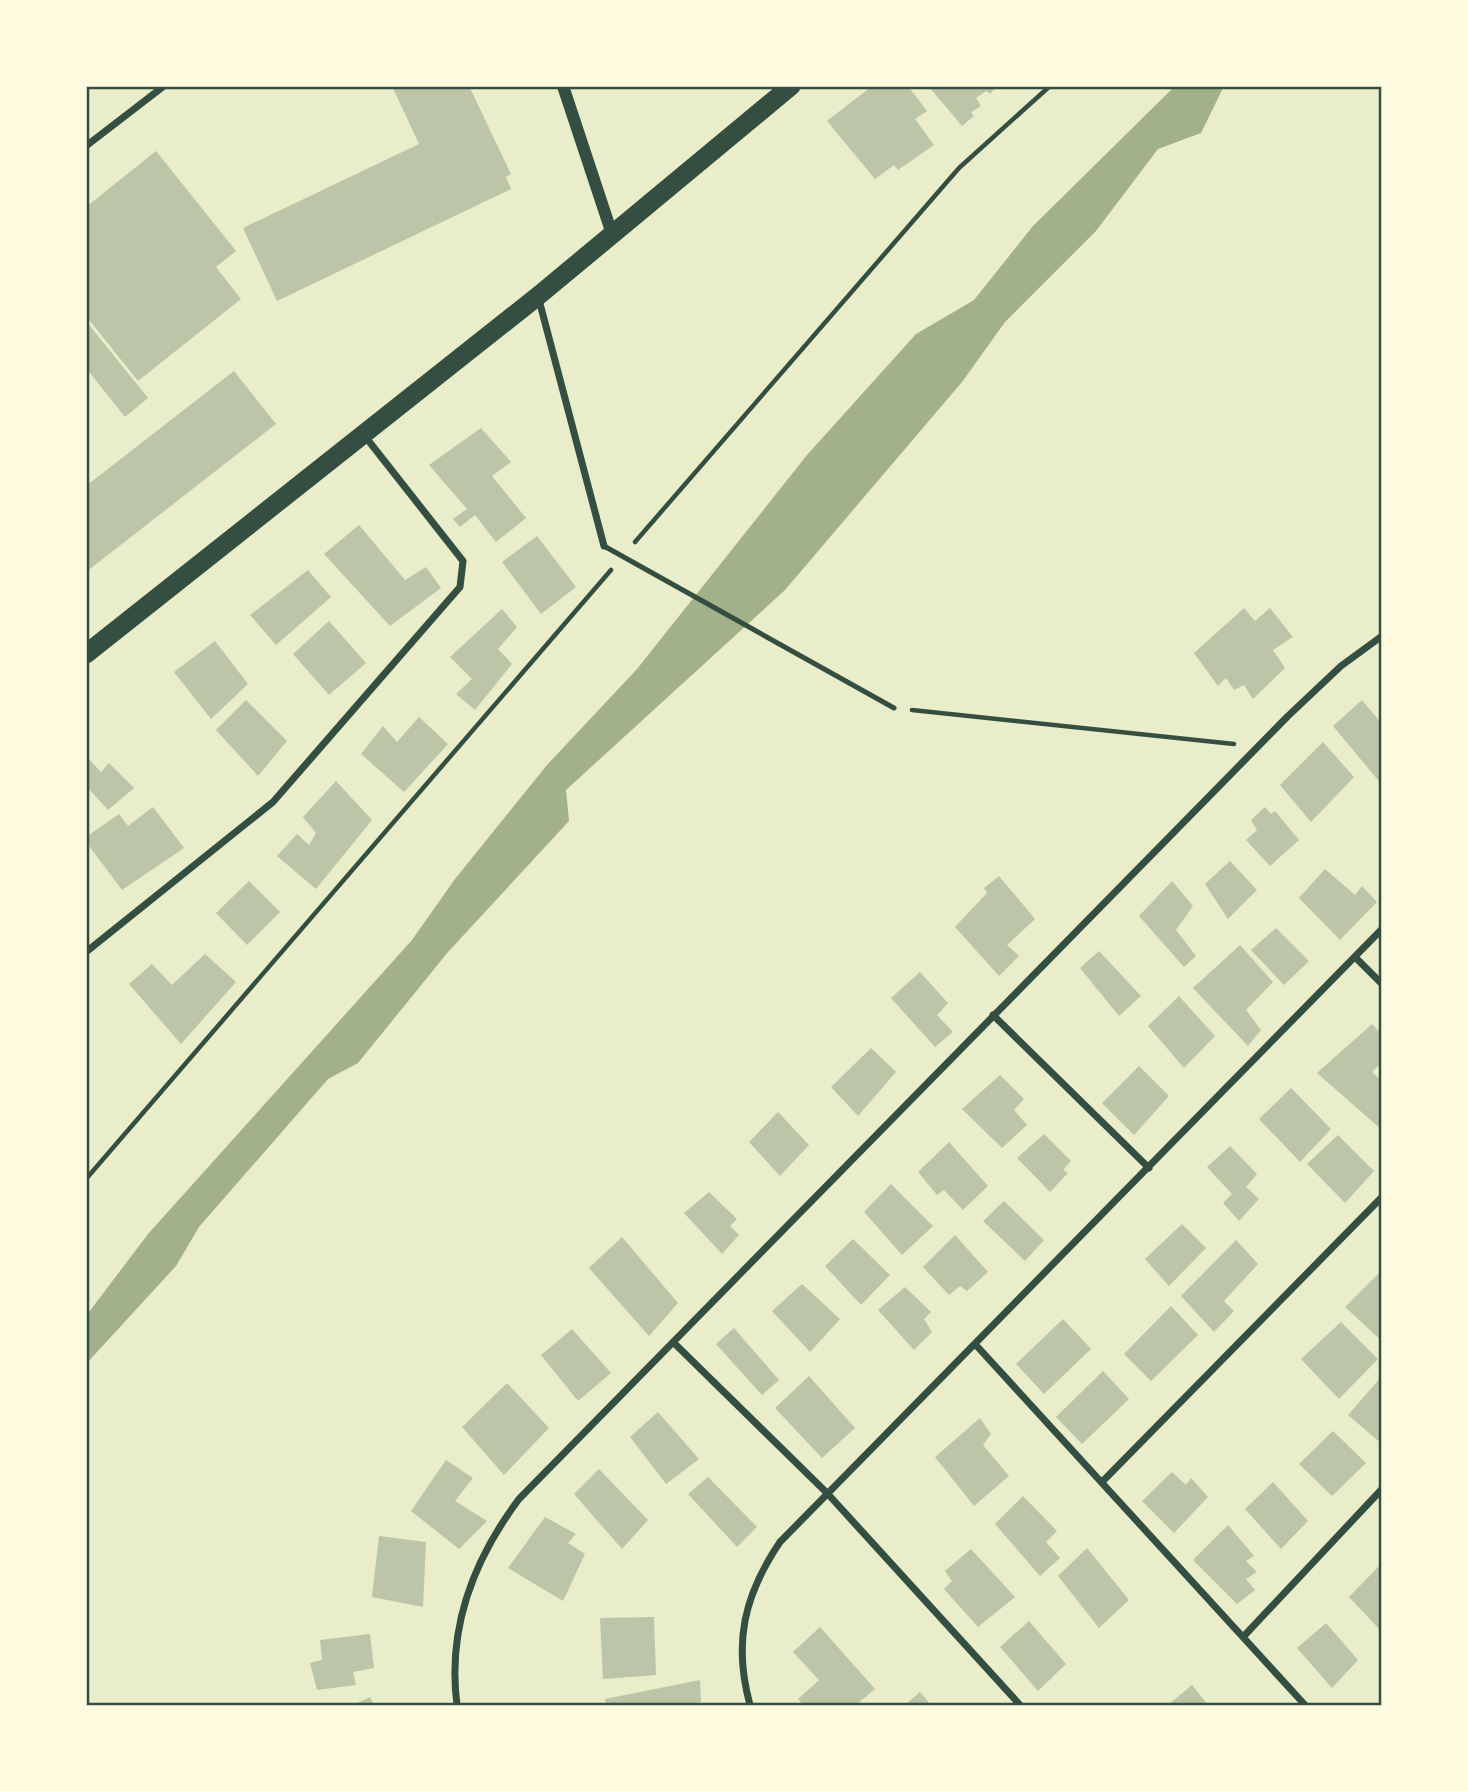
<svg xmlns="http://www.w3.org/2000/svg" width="1468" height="1791" font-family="'PT Serif',serif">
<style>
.water{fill:#a3b18a}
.building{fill:#bcc5a7}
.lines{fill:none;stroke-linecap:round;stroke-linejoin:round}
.path{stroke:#344e41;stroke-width:4.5}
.service{stroke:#344e41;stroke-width:5}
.minor{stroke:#344e41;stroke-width:7}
.tertiary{stroke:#344e41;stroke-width:12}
.trunk{stroke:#344e41;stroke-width:19}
.neatline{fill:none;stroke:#344e41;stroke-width:2.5}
</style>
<rect width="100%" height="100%" fill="#e9edc9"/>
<!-- water -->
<path class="water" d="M1175,86H1224L1201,133L1158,149L1096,231L1005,322L962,382L785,590L566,790L569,821L448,952L358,1063L328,1079L199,1227L176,1266L86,1364V1316L148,1234L412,940L455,879L547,765L637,669L807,455L916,334L974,300L1033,226Z"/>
<!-- building -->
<path class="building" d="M392,86H469L511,174L506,177L511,189L277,301L243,228L419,144Z
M872,86H908L927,111L915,119L934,145L898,170L894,165L875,179L827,121Z
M933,86H997L990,94L986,91L976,98L981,106L971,112L974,116L962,126L930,88Z
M156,151L236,251L216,267L241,299L138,381L86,316V207Z
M86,321L148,398L125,417L86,368Z
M234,371L276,424L86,572V486Z
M481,428L511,462L492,476L526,518L496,542L475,515L460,527L453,519L467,509L429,465Z
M359,525L405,580L426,567L441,588L390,626L324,554Z
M537,536L576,587L541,614L502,562Z
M308,570L331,597L276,645L250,615Z
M1244,608L1255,621L1270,608L1293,637L1273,650L1285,668L1253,699L1244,685L1234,690L1226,678L1218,686L1194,653Z
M502,609L517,627L498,649L512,664L475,710L456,694L472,679L450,657Z
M329,621L366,663L329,695L293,654Z
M215,641L248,684L211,719L174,672Z
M246,700L287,741L258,776L216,730Z
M1362,700L1382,724V776L1378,780L1333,726Z
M419,717L448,744L404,792L361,754L383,726L397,742Z
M1323,742L1354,777L1311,822L1280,785Z
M86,756L101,772L109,763L134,788L108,810L86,786Z
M336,781L372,820L316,889L277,856L297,834L309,845L316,833L303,817Z
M153,807L184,848L122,890L86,842V837L119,814L128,826Z
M1265,807L1271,814L1275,811L1299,840L1270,866L1246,840L1257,830L1251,820Z
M1230,861L1257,890L1228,919L1205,884Z
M1325,869L1355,895L1362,886L1377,902L1340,940L1299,898Z
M999,876L1035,919L1007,945L1019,956L999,976L955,927L987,893L984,888Z
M249,881L280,912L247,945L216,913Z
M1172,881L1193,906L1176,930L1196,956L1184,967L1139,916Z
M1276,928L1309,961L1284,985L1251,950Z
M1240,945L1273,982L1246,1010L1261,1030L1248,1046L1193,988Z
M1099,951L1141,996L1119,1016L1080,968Z
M205,954L236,982L181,1044L129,984L152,964L172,985Z
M920,972L948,1003L937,1015L953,1032L935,1047L891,998Z
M1179,996L1215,1036L1184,1068L1148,1026Z
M1372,1024L1382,1035V1062L1372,1072L1382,1081V1130L1317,1073Z
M871,1048L896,1072L858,1116L831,1087Z
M1139,1066L1169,1096L1134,1135L1102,1103Z
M1000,1075L1024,1099L1014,1110L1027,1125L1002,1148L962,1109Z
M1291,1088L1331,1129L1300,1162L1259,1119Z
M778,1112L809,1145L780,1176L749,1142Z
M1044,1134L1071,1161L1063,1170L1068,1173L1050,1192L1017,1158Z
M1338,1135L1374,1171L1345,1203L1307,1164Z
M949,1142L988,1186L963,1210L944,1190L937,1195L918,1172Z
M1230,1146L1257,1174L1246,1187L1259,1199L1239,1221L1223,1203L1232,1194L1207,1167Z
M891,1184L933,1226L902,1255L864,1212Z
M709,1192L737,1219L730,1226L739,1235L722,1254L684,1213Z
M1004,1201L1044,1240L1025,1261L983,1221Z
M1182,1224L1206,1248L1169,1286L1145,1259Z
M955,1235L988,1272L967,1291L960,1286L949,1295L923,1267Z
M622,1237L678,1303L649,1336L589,1268Z
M853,1239L890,1275L861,1305L825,1266Z
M1236,1240L1258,1264L1224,1301L1234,1311L1214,1332L1181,1296Z
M1382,1270V1341L1345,1307Z
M802,1284L840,1319L810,1352L772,1311Z
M905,1287L931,1312L924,1319L932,1332L914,1350L878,1310Z
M1171,1306L1198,1335L1151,1381L1124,1354Z
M1063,1319L1091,1349L1044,1394L1016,1364Z
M1341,1322L1378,1359L1339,1399L1301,1359Z
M734,1328L779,1380L762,1395L716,1344Z
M572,1329L611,1373L578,1401L541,1355Z
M1103,1371L1129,1399L1082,1444L1056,1417Z
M809,1376L855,1428L822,1458L775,1408Z
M1382,1376V1444L1348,1415Z
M507,1383L549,1428L504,1475L462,1427Z
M658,1412L699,1459L666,1484L630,1437Z
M980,1418L991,1434L983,1445L1009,1476L974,1506L935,1457Z
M1333,1431L1366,1463L1332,1496L1299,1464Z
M446,1460L473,1478L455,1501L487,1521L459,1549L411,1511Z
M599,1469L648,1520L622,1549L574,1494Z
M1172,1472L1186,1485L1191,1478L1208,1497L1174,1533L1142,1501Z
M708,1477L757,1527L737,1547L688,1494Z
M1273,1482L1308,1521L1281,1549L1245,1509Z
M1023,1496L1057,1531L1046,1542L1060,1558L1040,1576L995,1524Z
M545,1517L576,1534L568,1543L585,1554L563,1601L508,1568Z
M1228,1525L1254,1556L1246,1561L1257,1572L1246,1579L1255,1590L1237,1604L1193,1560Z
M379,1536L426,1542L423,1607L372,1597Z
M1087,1548L1129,1600L1099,1628L1058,1576Z
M971,1549L1015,1597L978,1627L944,1589L952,1581L945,1571Z
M1382,1563V1632L1349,1597Z
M654,1617L656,1675L603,1679L600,1618Z
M1029,1621L1066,1664L1038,1691L1000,1647Z
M1326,1623L1358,1660L1332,1688L1297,1648Z
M820,1627L875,1689L856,1705H803L798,1699L819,1680L793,1652Z
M370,1634L374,1668L353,1672L356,1685L317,1690L310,1663L322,1660L320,1640Z
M700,1680L701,1702L685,1705H606L605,1699Z
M1192,1685L1208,1705H1168Z
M920,1692L931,1705H905Z
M370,1697L374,1705H353Z"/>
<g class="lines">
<!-- path -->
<path class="path" d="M635,542L959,168L1050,86
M912,710L1234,744
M86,1179L611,570"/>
<!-- service -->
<path class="service" d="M604,546L894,708"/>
<!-- minor -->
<path class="minor" d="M86,146L164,86
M539,300L604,546
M86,952L273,802L460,587L463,561L364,435
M1355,957L1382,984
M993,1015L1149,1168
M673,1342L827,1493L1020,1705
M975,1344L1305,1705
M1102,1482L1382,1197
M1244,1636L1382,1489
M457,1705C447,1629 474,1559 519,1499L1288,716L1341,666L1382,636
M750,1705C733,1643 744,1595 780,1542L1382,929"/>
<!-- tertiary -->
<path class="tertiary" d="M563,86L612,234"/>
<!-- trunk -->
<path class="trunk" d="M86,654L538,296L791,86"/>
</g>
<!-- border -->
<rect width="1468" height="1791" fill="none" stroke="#fefae0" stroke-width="175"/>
<rect x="88" y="88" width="1292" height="1616" class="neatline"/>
</svg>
